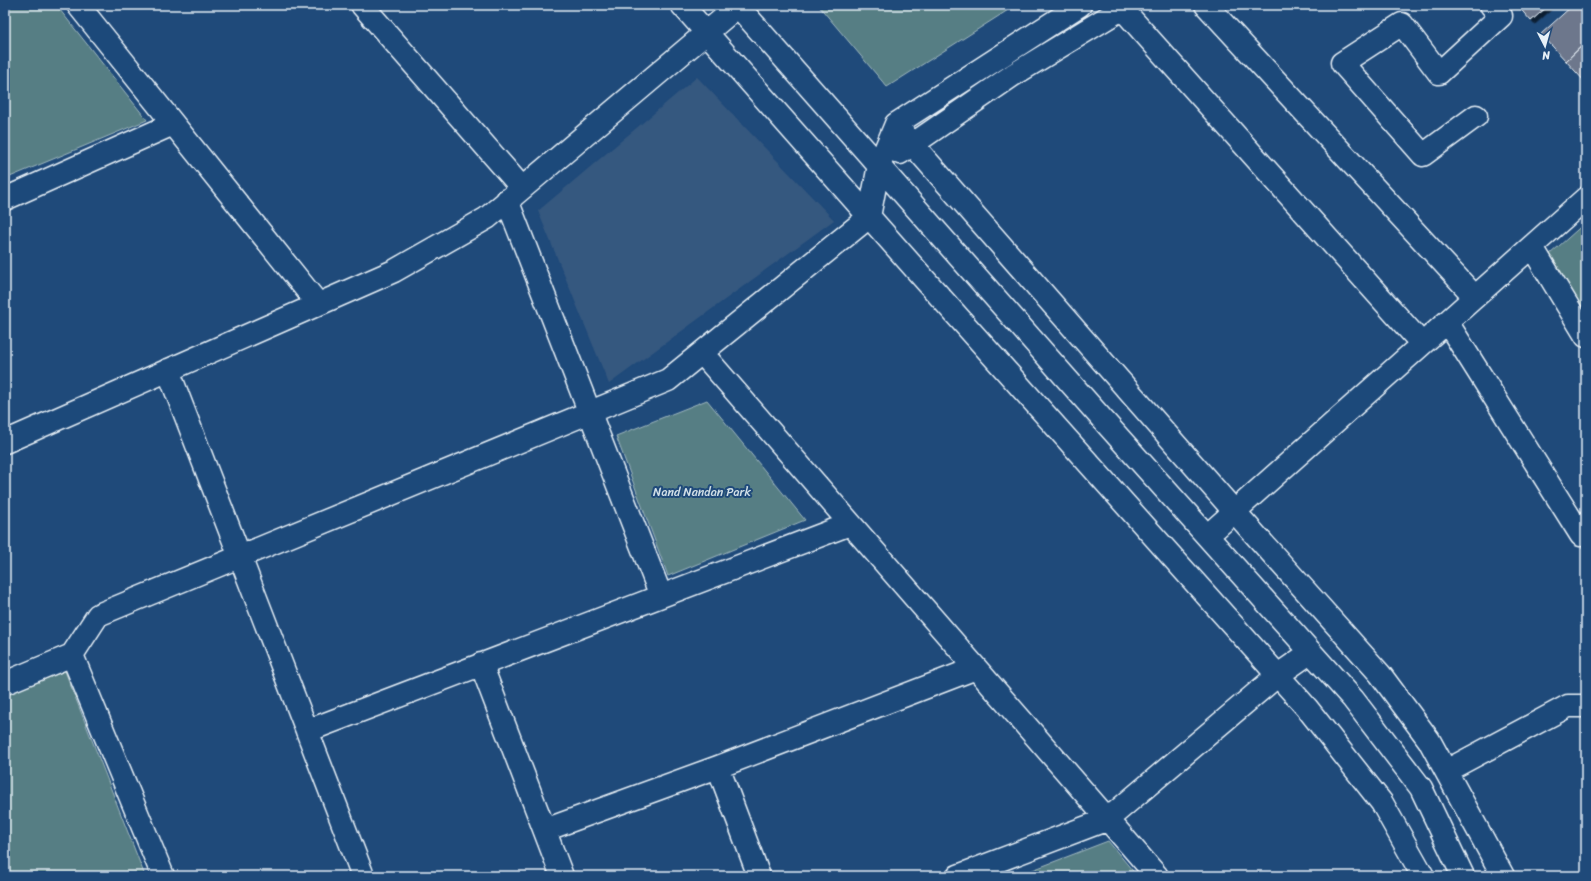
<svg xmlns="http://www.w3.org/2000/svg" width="1591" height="881" font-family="Sriracha,sans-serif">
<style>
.built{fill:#36587f}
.green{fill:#577e84;stroke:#a0b8be}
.building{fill:#6d778c;stroke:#e8f1f8;filter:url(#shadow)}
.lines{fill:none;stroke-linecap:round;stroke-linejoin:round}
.minor-casing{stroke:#e8f1f8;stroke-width:25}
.minor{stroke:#1f4a7a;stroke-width:22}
.labels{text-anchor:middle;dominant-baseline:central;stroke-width:4;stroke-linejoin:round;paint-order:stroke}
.park-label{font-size:12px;fill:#d2e0e7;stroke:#1f4a7a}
</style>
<defs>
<filter id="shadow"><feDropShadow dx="3.5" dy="3.5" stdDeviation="0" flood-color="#0009"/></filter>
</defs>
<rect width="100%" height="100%" fill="#1f4a7a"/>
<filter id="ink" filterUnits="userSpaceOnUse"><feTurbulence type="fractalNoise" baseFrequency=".025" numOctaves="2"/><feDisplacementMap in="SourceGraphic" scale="8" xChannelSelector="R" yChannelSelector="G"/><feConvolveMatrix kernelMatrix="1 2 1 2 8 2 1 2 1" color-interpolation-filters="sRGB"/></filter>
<g filter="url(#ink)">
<!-- built -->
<path class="built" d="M697,77L834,220L609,384L538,211Z"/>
<!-- green -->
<path class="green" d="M5,5H56L147,120L5,179Z
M818,5H1016L887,87Z
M1586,222V314L1550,254Z
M707,400L805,520L668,576L616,436Z
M65,671L145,876H5V695Z
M1108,841L1137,876H1017Z"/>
<!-- building -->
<path class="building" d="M1517,5H1549L1531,21Z
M1573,5H1586V42L1566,61L1541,34Z
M1586,42V83L1566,61Z"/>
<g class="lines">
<defs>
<path id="minor" d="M78,5L318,304
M362,5L522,188
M682,5L926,281L1307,708L1382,803L1423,876
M737,5L1104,421L1353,699L1421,788L1463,876
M1119,5L1422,344
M1206,5L1475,297
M1476,116L1423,155L1342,63L1402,24L1439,73L1501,16L1491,5
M896,124L913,145L1234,511L1380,674L1429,740L1503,876
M900,153L1013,75L1128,5
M5,199L173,124
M507,200L661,596
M1532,247L1586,336
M1447,322L1581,535
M702,353L1157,876
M168,370L363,876
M5,442L394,271L487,218L738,6
M1207,536L1586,198
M72,655L163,876
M481,664L562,876
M5,683L72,655L98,615L668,380L869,217L879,165L896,124L1080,5
M307,731L850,524
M718,767L759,876
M1446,771L1568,706H1586
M545,830L718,767L976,668
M958,876L1108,819L1278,675L1311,652"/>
</defs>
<!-- minor casing -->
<use href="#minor" class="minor-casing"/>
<!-- minor -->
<use href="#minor" class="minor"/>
</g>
</g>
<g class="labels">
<!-- park labels -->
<g class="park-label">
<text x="702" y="492">Nand Nandan Park</text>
</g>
</g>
<!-- margin -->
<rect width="1591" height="881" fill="none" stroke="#1f4a7a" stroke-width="20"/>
<rect x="10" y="10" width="1571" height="861" fill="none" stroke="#e8f1f8" stroke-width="1.5" filter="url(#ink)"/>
<!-- north arrow -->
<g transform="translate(1545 46) rotate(174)" stroke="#1f4a7a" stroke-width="3" paint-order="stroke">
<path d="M0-3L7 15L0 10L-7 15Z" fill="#e8f1f8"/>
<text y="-6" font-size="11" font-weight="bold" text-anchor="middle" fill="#e8f1f8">N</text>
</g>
</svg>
